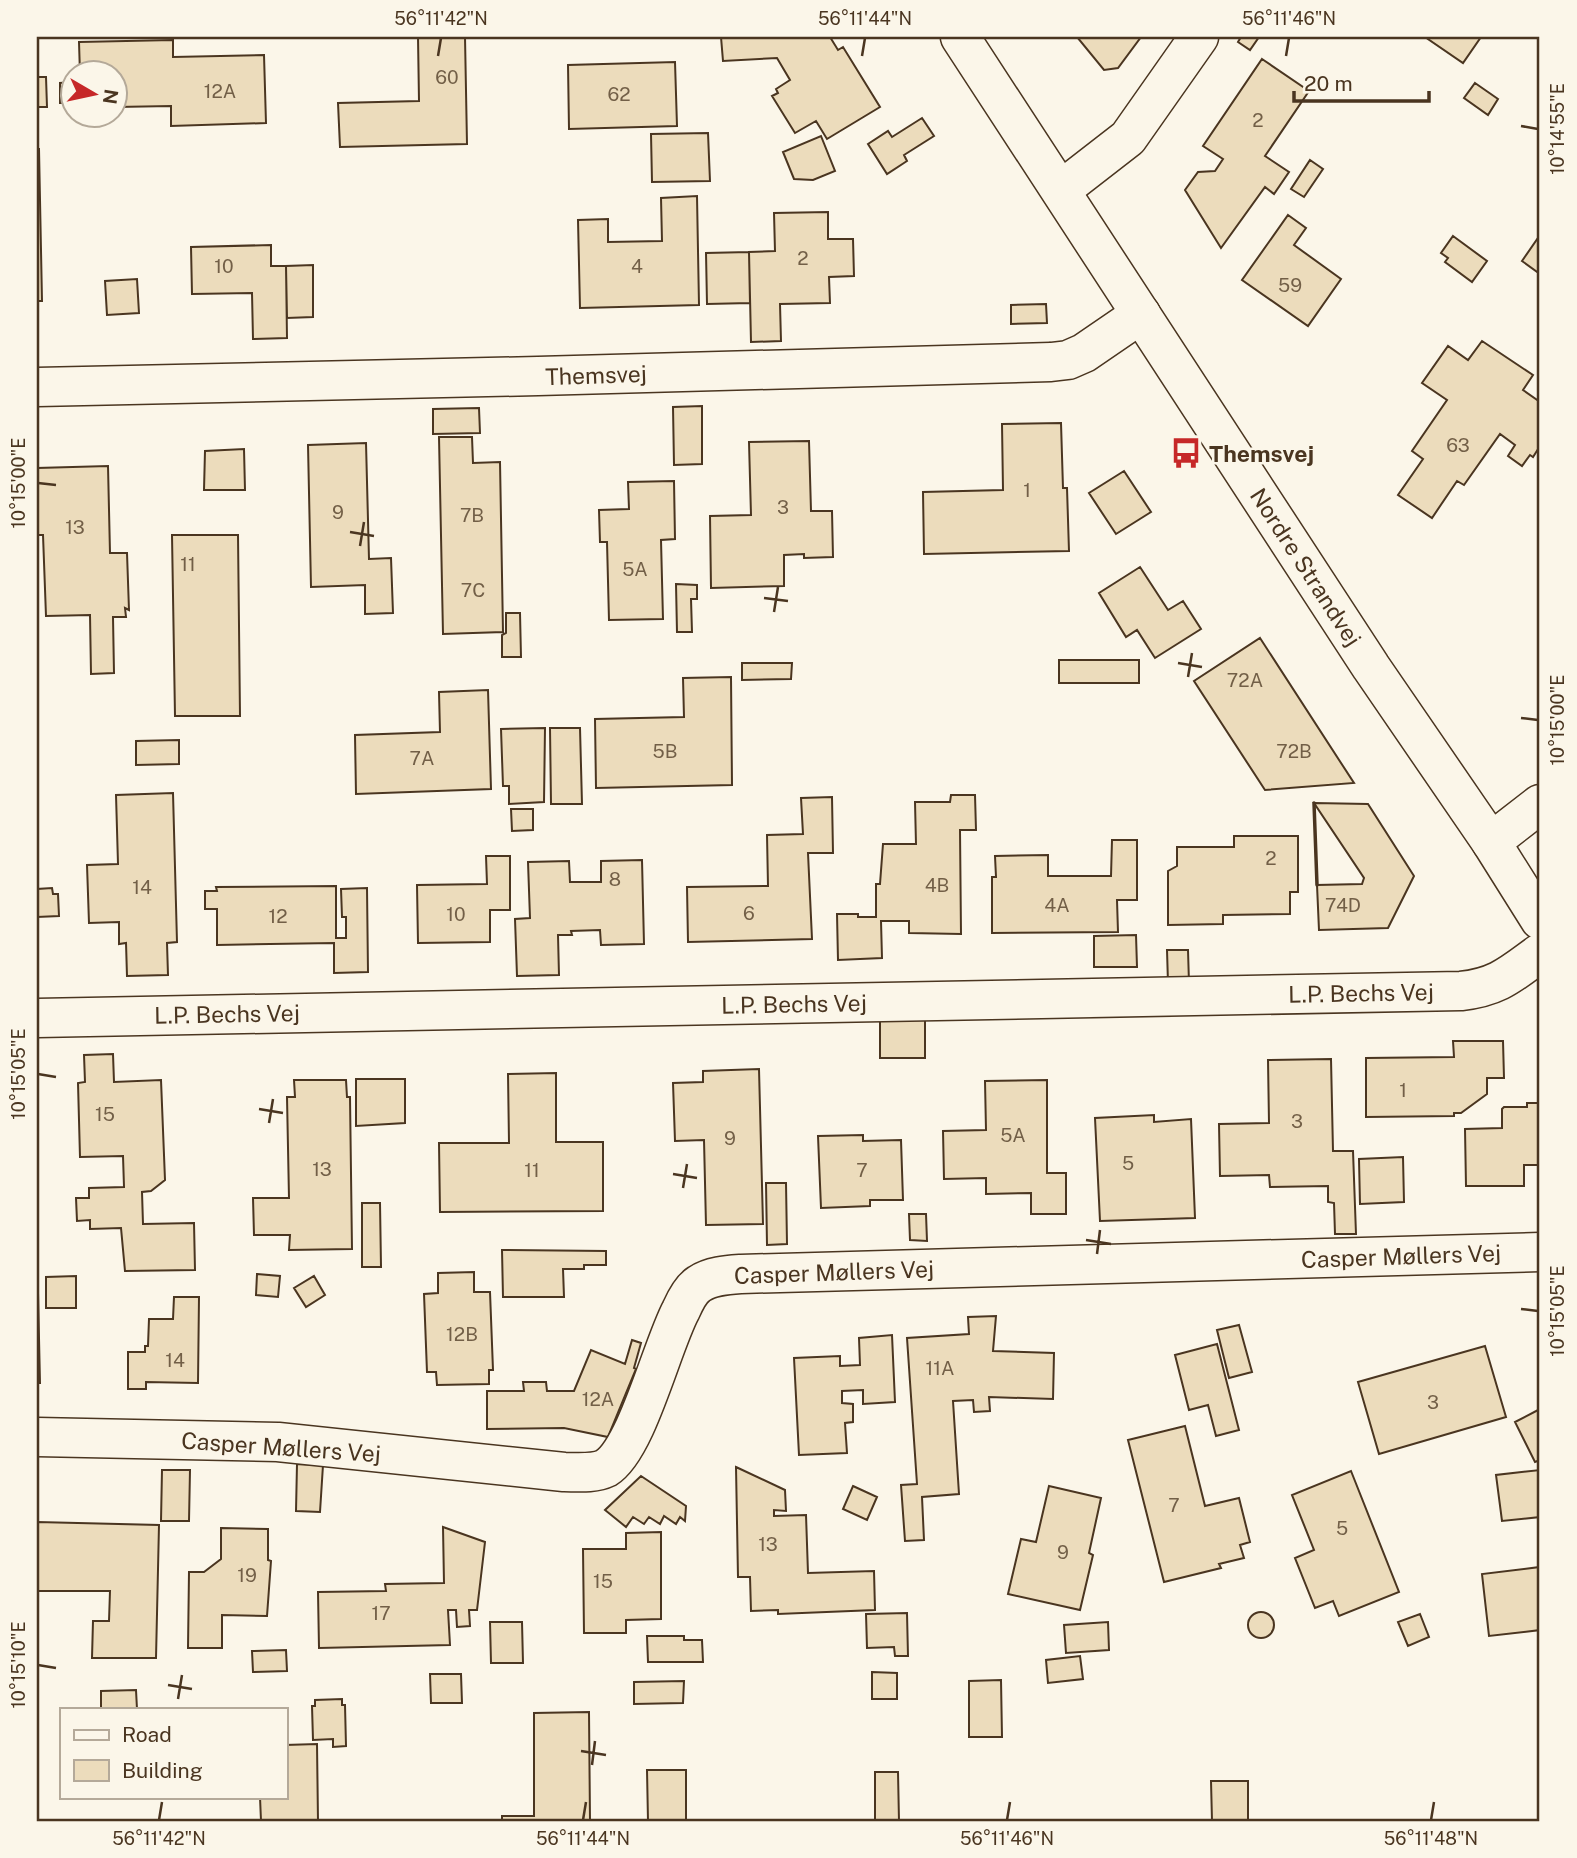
<svg xmlns="http://www.w3.org/2000/svg" width="1577" height="1858" font-family="'Public Sans',sans-serif">
<style>
.building{fill:#ecdcbc;stroke:#4a3520;stroke-width:2}
.lines{fill:none;stroke-linecap:round;stroke-linejoin:round}
.street-casing{stroke:#4a3520;stroke-width:41}
.secondary-casing{stroke:#4a3520;stroke-width:41}
.street{stroke:#fbf6e9;stroke-width:38}
.secondary{stroke:#fbf6e9;stroke-width:38}
.wall{stroke:#4a3520;stroke-width:3.5}
.ticks{fill:none;stroke:#4a3520;stroke-width:2.5}
.labels{text-anchor:middle;dominant-baseline:central;stroke-width:5;stroke-linejoin:round;paint-order:stroke}
.number-label{font-size:19px;fill:#725f47}
.street-label{font-size:23px;fill:#4a3520;stroke:#fbf6e9}
.poi-label{font-size:23px;font-weight:bold;fill:#4a3520;stroke:#fbf6e9;text-anchor:start}
.neatline{fill:none;stroke:#4a3520;stroke-width:2.5}
.ticks-label{font-size:18px;text-anchor:middle;fill:#4a3520}
</style>
<rect width="100%" height="100%" fill="#fbf6e9"/>
<!-- building -->
<path class="building" d="M418,37H465L467,144L340,147L338,103L419,101Z
M721,37H830L838,50L843,47L880,107L827,139L816,121L795,133L772,96L778,93L776,89L790,80L777,58L723,61Z
M1077,37H1141L1118,68L1104,70Z
M1241,37H1259L1250,50L1238,42Z
M1425,37H1481L1463,63Z
M173,40V57L264,55L266,123L171,126V106L116,107V74H80L79,42Z
M1262,59L1309,91L1265,156L1289,172L1274,194L1265,187L1221,248L1185,190L1198,172L1215,171L1223,159L1203,146Z
M675,62L677,126L569,129L568,65Z
M37,77H46L47,107H37Z
M74,82V103H60V83Z
M1475,83L1498,99L1488,115L1464,98Z
M922,118L934,136L904,155L907,161L887,174L868,144L888,131L892,137Z
M708,133L710,181L652,182L651,134Z
M821,136L835,171L813,180L794,179L783,152Z
M37,149H39L42,301H37Z
M1310,160L1323,169L1304,197L1291,189Z
M697,196L699,305L580,308L578,220L608,219V242L662,241L661,198Z
M828,212V239H853L854,276L829,277L830,303L780,304L781,341L751,342L749,252L775,251L774,213Z
M1288,215L1306,228L1294,245L1341,279L1308,326L1242,280Z
M1540,235V274L1522,261Z
M1453,236L1487,261L1472,282L1445,262L1448,258L1441,253Z
M271,245V266H286L287,338L253,339L252,293L192,294L191,247Z
M749,252L750,303L707,304L706,253Z
M313,265V317L287,318L286,266Z
M137,279L139,313L107,315L105,281Z
M1046,304L1047,323L1011,324V305Z
M1482,341L1533,375L1523,390L1540,402V446L1533,457L1530,455L1522,466L1508,456L1515,445L1500,434L1464,485L1457,481L1432,518L1398,495L1423,459L1412,451L1447,400L1422,383L1448,346L1468,360Z
M702,406V464L674,465L673,407Z
M479,408L480,433L433,434V409Z
M1061,423L1063,488H1067L1069,551L924,554L923,492L1003,490L1002,424Z
M439,437H472L473,463L500,462L503,632L443,634Z
M809,441L811,511H832L833,557L804,558V554L784,555V586L711,588L710,516L751,515L749,442Z
M366,443L369,559L391,558L393,613L365,614V585L311,587L308,445Z
M244,449L245,490H204L205,451Z
M108,466L110,553H127L129,610L125,608L126,617H113L114,673L91,674L90,615L46,616L43,535H37V468Z
M1124,471L1151,512L1116,534L1089,493Z
M674,481L675,539L661,540L663,619L609,620L607,542H600L599,510L629,509L628,482Z
M172,535H238L240,716H175Z
M1140,567L1168,610L1183,601L1201,629L1155,658L1137,630L1126,637L1099,593Z
M676,584L697,585V599H691L692,632H677Z
M506,613H520L521,657H502V635L506,633Z
M1260,638L1354,783L1265,790L1194,681Z
M1059,660H1139V683H1059Z
M742,663H792L791,679L742,680Z
M731,677L732,785L596,788L595,719L684,717L683,678Z
M488,690L491,789L356,794L355,735L440,732L439,692Z
M545,728L544,802L509,804V786H503L501,729Z
M550,728H580L582,804H551Z
M179,740V764L136,765V741Z
M173,793L177,942L167,943L168,975L127,976L126,943L119,944V922L89,923L87,865L118,864L116,795Z
M951,795H975L976,830H960L961,934L909,933V921H881L882,958L838,960L837,914H858V917H876V884H880L883,844H916L915,802H950Z
M832,797L833,853H808L812,939L688,942L687,887L768,886L767,835L803,834L801,798Z
M1314,803L1368,804L1414,876L1388,928L1319,930L1317,885L1362,884L1364,878Z
M511,809H533V830L512,831Z
M1234,836H1298V892H1290V914L1223,915V924L1168,925V871L1177,866V847H1234Z
M1112,840H1137V900H1117L1118,932L992,933V877H996L995,856L1048,855V876H1111Z
M486,856H510V910H490V942L418,943L417,885L487,884Z
M642,860L644,944L601,945L600,930L571,931L572,935H558L559,975L517,976L515,919L530,918L528,862L569,861L570,882H601V861Z
M336,886V938H346V917H342L341,889L367,888L368,972L334,973V943L217,945V909H205V891H217L216,887Z
M52,888L53,894H58L59,916L37,917V889Z
M1136,935L1137,967H1094V936Z
M1167,950H1188L1189,983H1168Z
M925,1017V1058H880V1018Z
M1453,1041H1503L1504,1078H1487V1094L1461,1113H1454V1116L1366,1117V1058L1454,1057Z
M113,1054L114,1082L161,1080L165,1180L151,1191L142,1192L143,1224L194,1223L195,1270L125,1271L121,1228L90,1229V1220L77,1221L76,1198H89V1188L124,1187L123,1156L80,1157L78,1083L85,1082L84,1055Z
M1331,1059L1333,1151H1353L1356,1234H1335L1334,1203L1328,1202V1186L1270,1187L1269,1175L1220,1176L1219,1124L1269,1123L1268,1060Z
M759,1069L763,1224L706,1225L704,1140L675,1141L673,1083L703,1082V1071Z
M556,1073V1142H603V1211L440,1212L439,1143H509L508,1074Z
M356,1079H405V1123L356,1126Z
M294,1080H346L347,1097H350L352,1249L289,1250L290,1235H254L253,1198H289L287,1097H295Z
M1047,1080V1173H1066V1214H1031V1193L986,1194V1178L944,1179L943,1131L986,1130L985,1081Z
M1527,1103H1540V1165H1524V1186H1466L1465,1129L1502,1128V1109L1504,1107H1527Z
M1154,1115V1122L1191,1119L1195,1218L1100,1221L1095,1118Z
M863,1135V1141L901,1140L903,1200H870V1206L821,1208L818,1136Z
M1403,1157L1404,1202L1360,1204L1359,1159Z
M766,1183H786L787,1244L767,1245Z
M362,1203H380L381,1267H362Z
M909,1214H926L927,1241L910,1240Z
M502,1250L606,1251V1265H584V1269H563L564,1297H503Z
M474,1272V1292H490L493,1370H489V1384L437,1385L436,1372H427L424,1294L438,1293V1273Z
M257,1274L280,1276L278,1297L256,1295Z
M76,1276V1308H46V1277Z
M314,1276L325,1295L306,1307L294,1288Z
M37,1293H38L40,1383H37Z
M174,1297H199L198,1383L146,1382V1389H128V1352H145V1346H148L149,1319H173Z
M996,1316L993,1351L1054,1353L1053,1399L989,1397L990,1411L974,1412L973,1400L953,1401L959,1494L922,1497L924,1540L905,1541L901,1485L917,1484L907,1338L969,1334L968,1317Z
M1239,1325L1252,1372L1229,1378L1217,1330Z
M892,1335L895,1402L863,1404V1390L842,1391V1403L853,1404V1422L845,1423L847,1453L799,1455L794,1358L840,1356V1366L860,1365L859,1338Z
M632,1340L641,1343L634,1368L636,1369L608,1437L564,1428L487,1429V1391H524L523,1382H546L547,1391H574L591,1350L625,1364Z
M1217,1344L1239,1430L1216,1436L1208,1405L1189,1410L1175,1355Z
M1485,1346L1506,1417L1379,1454L1358,1382Z
M1540,1409V1460L1535,1462L1515,1422Z
M1185,1426L1205,1506L1239,1498L1250,1542L1240,1545L1244,1558L1219,1564L1221,1568L1164,1582L1128,1440Z
M297,1464L323,1465L320,1512L296,1511Z
M736,1467L785,1490L786,1511L774,1510V1516L806,1515L808,1573L874,1571L875,1610L778,1614V1610L751,1611L750,1577H738Z
M162,1470H190L189,1521H161Z
M1540,1470V1517L1502,1521L1496,1475Z
M1351,1471L1399,1592L1339,1616L1333,1601L1315,1608L1295,1558L1314,1550L1292,1495Z
M641,1476L686,1506L685,1521L680,1517L676,1524L664,1516L660,1524L649,1517L644,1524L633,1517L626,1527L605,1510Z
M853,1486L877,1497L867,1520L843,1509Z
M1049,1486L1101,1498L1089,1553L1093,1555L1080,1610L1008,1594L1021,1539L1036,1542Z
M37,1522L159,1525L156,1658H92L93,1621H109L110,1591H37Z
M443,1527L485,1542L477,1610H469L470,1626L457,1627L456,1610H448L450,1645L319,1648L318,1592L386,1591L385,1584L444,1583Z
M221,1528L268,1529V1560L271,1561L267,1616L222,1615V1648H188L189,1572H204L221,1559Z
M661,1532V1619L626,1620V1633H584L583,1549H626V1533Z
M1540,1567V1630L1489,1636L1482,1574Z
M1248 1625a13 13 0 1 1 26 0a13 13 0 1 1-26 0Z
M907,1613L908,1656H895L894,1647L867,1648L866,1614Z
M1420,1614L1429,1637L1408,1646L1398,1622Z
M490,1622H522L523,1663H491Z
M1108,1622L1109,1650L1066,1653L1064,1625Z
M647,1636H684V1640H702L703,1662H648Z
M286,1650L287,1671L253,1672L252,1651Z
M1080,1656L1083,1679L1048,1683L1046,1660Z
M872,1672L897,1673V1699H872Z
M430,1674H461L462,1703H431Z
M1001,1680L1002,1737H969V1681Z
M684,1681L683,1703L634,1704V1682Z
M136,1690L137,1709H76L101,1708V1691Z
M342,1699V1705H345L346,1746L333,1747V1739L313,1740L312,1706H315V1700Z
M589,1712L590,1821H502V1816H534V1713Z
M317,1744L318,1821H261L260,1797H285V1745Z
M647,1770H686V1821H648Z
M875,1772H898L899,1821H875Z
M1211,1781H1248V1821H1212Z"/>
<g class="lines">
<defs>
<path id="street" d="M1061,190L1128,138L1199,37
M37,387L538,376L1051,362L1068,360L1084,353L1141,314
M1491,842L1540,804
M37,1018L1461,991C1498,987 1511,974 1540,953
M37,1437L278,1442L564,1472C576,1472 594,1474 606,1468C637,1449 662,1345 681,1310C685,1301 691,1289 699,1284C711,1276 727,1275 741,1274L1540,1252"/>
<path id="secondary" d="M960,37L1371,667L1491,842L1540,920"/>
</defs>
<!-- street casing -->
<use href="#street" class="street-casing"/>
<!-- secondary casing -->
<use href="#secondary" class="secondary-casing"/>
<!-- street -->
<use href="#street" class="street"/>
<!-- secondary -->
<use href="#secondary" class="secondary"/>
<!-- wall -->
<path class="wall" d="M1314,803L1317,885"/>
</g>
<!-- ticks -->
<path class="ticks" d="M438,56L441,38M862,56L865,38M1286,56L1289,38M1521,126L1538,129M38,483L56,485M350,532L374,536M360,546L364,522M764,598L788,601M774,612L778,587M1178,663L1202,667M1188,677L1192,653M1521,718L1538,720M38,1074L56,1077M259,1109L283,1113M269,1123L273,1099M673,1174L697,1178M683,1188L687,1164M1086,1240L1111,1244M1097,1254L1100,1230M1521,1309L1538,1311M38,1665L56,1668M168,1685L192,1689M178,1699L182,1675M581,1751L606,1755M592,1765L595,1741M159,1820L162,1802M583,1820L586,1802M1007,1820L1010,1802M1431,1820L1434,1802"/>
<!-- icons -->
<defs>
<symbol id="bus-bare" viewBox="-9 -9 18 18"><path d="M-5-6H5V4H4V6H2V4H-2V6H-4V4H-5ZM-3.5-4V0h7V-4ZM-3.5 1.2v1.5H-2V1.2ZM2 1.2v1.5H3.5V1.2Z" fill="#c62828" stroke="#fbf6e9" stroke-width="2.5" paint-order="stroke"/></symbol>
</defs>
<g fill-rule="evenodd">
<use href="#bus-bare" x="1164" y="431" width="44" height="44"/>
</g>
<g class="labels">
<!-- number labels -->
<g class="number-label">
<text x="447" y="77">60</text>
<text x="220" y="91">12A</text>
<text x="619" y="94">62</text>
<text x="1258" y="120">2</text>
<text x="803" y="258">2</text>
<text x="224" y="266">10</text>
<text x="637" y="266">4</text>
<text x="1290" y="285">59</text>
<text x="1458" y="445">63</text>
<text x="1027" y="490">1</text>
<text x="783" y="507">3</text>
<text x="338" y="512">9</text>
<text x="472" y="515">7B</text>
<text x="75" y="527">13</text>
<text x="188" y="564">11</text>
<text x="635" y="569">5A</text>
<text x="473" y="590">7C</text>
<text x="1245" y="680">72A</text>
<text x="665" y="751">5B</text>
<text x="1294" y="751">72B</text>
<text x="422" y="758">7A</text>
<text x="1271" y="858">2</text>
<text x="615" y="879">8</text>
<text x="937" y="885">4B</text>
<text x="142" y="887">14</text>
<text x="1057" y="905">4A</text>
<text x="1343" y="905">74D</text>
<text x="749" y="913">6</text>
<text x="456" y="914">10</text>
<text x="278" y="916">12</text>
<text x="1403" y="1090">1</text>
<text x="105" y="1114">15</text>
<text x="1297" y="1121">3</text>
<text x="1013" y="1135">5A</text>
<text x="730" y="1138">9</text>
<text x="1128" y="1163">5</text>
<text x="322" y="1169">13</text>
<text x="532" y="1170">11</text>
<text x="862" y="1170">7</text>
<text x="462" y="1334">12B</text>
<text x="175" y="1360">14</text>
<text x="940" y="1368">11A</text>
<text x="598" y="1399">12A</text>
<text x="1433" y="1402">3</text>
<text x="1174" y="1505">7</text>
<text x="1342" y="1528">5</text>
<text x="768" y="1544">13</text>
<text x="1063" y="1552">9</text>
<text x="247" y="1575">19</text>
<text x="603" y="1581">15</text>
<text x="381" y="1613">17</text>
</g>
<!-- street labels -->
<g class="street-label">
<text transform="translate(596 375) rotate(-2)">Themsvej</text>
<text transform="translate(1306 567) rotate(57)">Nordre Strandvej</text>
<text transform="translate(1361 993) rotate(-1)">L.P. Bechs Vej</text>
<text transform="translate(794 1004) rotate(-1)">L.P. Bechs Vej</text>
<text transform="translate(227 1014) rotate(-1)">L.P. Bechs Vej</text>
<text transform="translate(1401 1256) rotate(-2)">Casper Møllers Vej</text>
<text transform="translate(834 1272) rotate(-2)">Casper Møllers Vej</text>
<text transform="translate(281 1447) rotate(4)">Casper Møllers Vej</text>
</g>
<!-- poi labels -->
<g class="poi-label">
<text x="1209" y="453">Themsvej</text>
</g>
</g>
<!-- border -->
<rect width="1577" height="1858" fill="none" stroke="#fbf6e9" stroke-width="77"/>
<!-- legend -->
<rect x="60" y="1708" width="228" height="91" fill="#fbf6e9" stroke="#b4a999" stroke-width="2"/>
<rect x="74" y="1730" width="35" height="10" fill="#fbf6e9" stroke="#b4a999" stroke-width="2"/>
<text x="122" y="1742" font-size="21" fill="#4a3520">Road</text>
<rect x="74" y="1760" width="35" height="21" fill="#ecdcbc" stroke="#b4a999" stroke-width="2"/>
<text x="122" y="1778" font-size="21" fill="#4a3520">Building</text>
<!-- north arrow -->
<g transform="translate(94 94) rotate(99)"><circle r="33" fill="#fbf6e9" stroke="#b4a999" stroke-width="2"/>
<path d="M0-5L12 26L0 18L-12 26Z" fill="#c62828"/>
<text y="-10" font-size="19" font-weight="bold" text-anchor="middle" fill="#4a3520">N</text>
</g>
<!-- scale -->
<path d="M1294 91v10h135v-10" fill="none" stroke="#4a3520" stroke-width="3.5"/>
<text x="1304" y="91" font-size="21" fill="#4a3520" stroke="#fbf6e9" stroke-width="5" paint-order="stroke">20 m</text>
<rect x="38" y="38" width="1500" height="1782" class="neatline"/>
<g class="ticks-label">
<text x="441" y="25">56°11'42"N</text>
<text x="865" y="25">56°11'44"N</text>
<text x="1289" y="25">56°11'46"N</text>
<text transform="translate(1558 129) rotate(-90)" y="6">10°14'55"E</text>
<text transform="translate(19 483) rotate(-90)" y="6">10°15'00"E</text>
<text transform="translate(1558 720) rotate(-90)" y="6">10°15'00"E</text>
<text transform="translate(19 1074) rotate(-90)" y="6">10°15'05"E</text>
<text transform="translate(1558 1311) rotate(-90)" y="6">10°15'05"E</text>
<text transform="translate(19 1665) rotate(-90)" y="6">10°15'10"E</text>
<text x="159" y="1845">56°11'42"N</text>
<text x="583" y="1845">56°11'44"N</text>
<text x="1007" y="1845">56°11'46"N</text>
<text x="1431" y="1845">56°11'48"N</text>
</g>
</svg>
